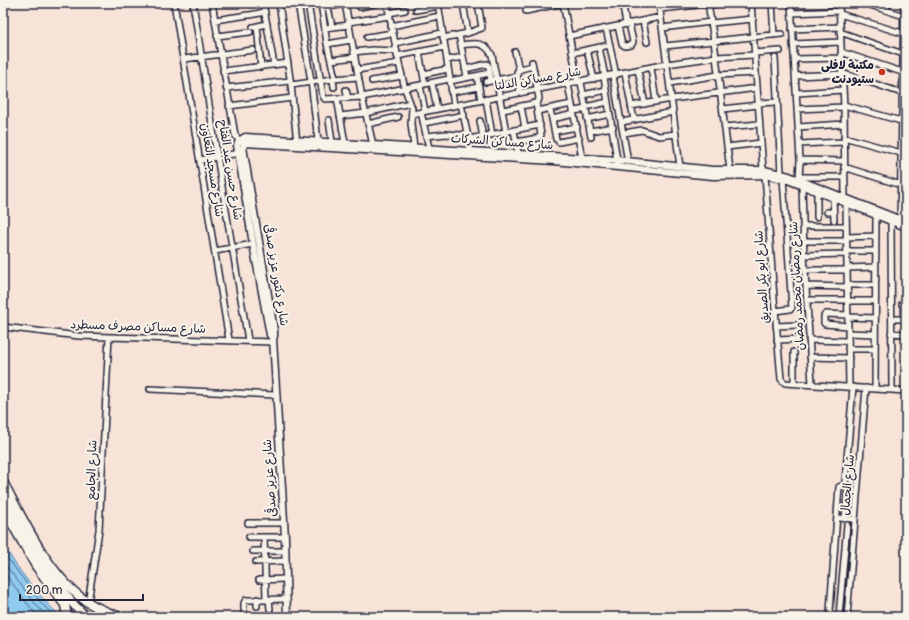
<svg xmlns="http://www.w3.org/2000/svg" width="909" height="620" font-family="Pangolin,'Playpen Sans Arabic',sans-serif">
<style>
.water{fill:#8fcbef;stroke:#6387a7}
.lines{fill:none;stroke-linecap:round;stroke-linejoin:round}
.shore{stroke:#4e6683;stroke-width:1}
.minor-casing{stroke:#22223b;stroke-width:8}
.tertiary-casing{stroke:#22223b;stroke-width:9}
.primary-casing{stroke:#22223b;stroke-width:11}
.minor{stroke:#f7f3e8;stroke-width:5}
.tertiary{stroke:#f7f3e8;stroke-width:6}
.primary{stroke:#f7f3e8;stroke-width:8}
.poi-dot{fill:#c8321e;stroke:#f7f3e8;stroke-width:1.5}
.labels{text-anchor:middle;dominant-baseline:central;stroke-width:4;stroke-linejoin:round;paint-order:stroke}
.poi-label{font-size:12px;font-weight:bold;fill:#22223b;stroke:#f7f3e8;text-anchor:end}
.street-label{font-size:12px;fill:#22223b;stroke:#f7f3e8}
</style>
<rect width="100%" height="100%" fill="#f7e3d8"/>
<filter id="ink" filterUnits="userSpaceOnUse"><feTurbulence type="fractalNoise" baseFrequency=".025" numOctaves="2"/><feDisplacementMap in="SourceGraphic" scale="8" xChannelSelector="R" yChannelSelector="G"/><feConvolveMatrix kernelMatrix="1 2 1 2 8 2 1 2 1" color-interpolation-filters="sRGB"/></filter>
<g filter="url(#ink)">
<!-- water -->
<path class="water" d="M3,543C17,570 39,596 61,617H7L3,613Z"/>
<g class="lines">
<!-- shore -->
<path class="shore" d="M3,552L42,604L55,617
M3,562L38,607L48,617
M3,571L33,611L40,617"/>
<defs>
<path id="minor" d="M174,3L229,340
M193,3L222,187L248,340
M212,3L235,135L238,139L243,142
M263,3L274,65
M279,3L291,85L297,143
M298,3L311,81L318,141
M308,3L323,96L325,99L362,97L449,79
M321,3L327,44L335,78
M345,3L362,97L373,145
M387,3L399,63L405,89L412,108L411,124L414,147
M438,3L454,105
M463,3L468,33
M563,3L578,82
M659,3L680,167
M708,3L714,41L730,170
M751,3L763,170
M772,3L774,35
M791,3L800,160L799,179
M839,3L844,107L845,198
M864,3L904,16
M251,4L256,3
M708,5L728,3
M328,7L332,27
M360,7L378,3
M322,8L345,4
M660,9L708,4
M416,10L438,6
M886,10L887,3
M526,11L563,3
M389,13L405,10
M792,13L839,11
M840,14L905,34
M250,15L265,12
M215,20L248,15
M643,21L647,42
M348,22L390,16
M711,23L753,19
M626,24L623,6L624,4L630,3
M257,26L261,67
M391,26L440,16
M618,26L622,44L625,46L631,45L633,42L629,23
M253,27L267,24
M325,28L349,25
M606,28L616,75
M662,28L711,22
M792,29L840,27
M840,32L903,54
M459,35L467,77
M217,36L250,32
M569,36L661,17
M367,37L393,33
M443,38L468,33L482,28L478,3
M395,43L442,33
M327,44L351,40
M793,44L841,42
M461,45C474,43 485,41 492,55L506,132
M665,46L782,34
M599,47L605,77
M587,50L594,79
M354,52L372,50L396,51
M419,52L425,84
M515,52L519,70
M841,52L902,72
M572,53L610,45
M755,53L780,51
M397,56L445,47
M716,57L755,55
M775,58L781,173
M184,59L253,50
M794,59L842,58
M331,60L355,57
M447,60L463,57
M532,62L539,98L538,102L536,103
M651,68L656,101
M465,69L487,64L489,67L491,81
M357,70L399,63
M638,70L645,104
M223,71L288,63
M625,73L634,120
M842,73L902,93
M424,74L448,69
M477,76L481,100
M613,76L628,162
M795,76L842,74
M604,77L617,160
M333,79L334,87
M372,81L402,76
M450,81L490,73
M486,82L517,76
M581,82L591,137
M432,83L437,109
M670,83L718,75L756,73
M568,84L582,158
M291,85L333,79L358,77
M420,85L425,111
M226,88L290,81
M346,90L348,98
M451,92L479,87
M520,93L517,72L521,69L532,66
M797,93L843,90
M583,95L606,90
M337,98L345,143
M486,99L492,135
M758,103L777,102
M461,104L471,151
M844,105L901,121
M229,106L292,98
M521,106L525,128
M631,106L672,99L757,88
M585,107L608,102
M550,109L556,139
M723,109L758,105
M797,109L844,107
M503,110L536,103
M537,111L572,104
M574,111L586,109
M421,112L429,148
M412,114L667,64L716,57
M340,116L366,113L410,103
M552,119L574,114
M587,119L610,114
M329,120L332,142
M480,121L483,137
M622,122L673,112
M424,123L464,115
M368,124L398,117
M725,127L759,124
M798,127L844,124
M514,130L518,153
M555,131L577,127
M590,131L613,127
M624,133L642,130L659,136L676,134
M426,136L446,134L460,135L467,134
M844,137L901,153
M469,139L540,125
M516,142L538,138L541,135L536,103
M559,142L579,138
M799,144L844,142
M727,147L761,143
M200,160L239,153
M800,160L844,161
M844,167L901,185
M765,175L774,298L781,379L785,383L906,391
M799,177H844
M802,186L804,255L812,384
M817,192V217
M833,198L834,220
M846,204L849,387
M827,212H833
M900,220L904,3
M891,221L892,390
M803,226H846
M846,237L876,236
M804,241H846
M215,251L253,244
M847,251H876
M804,255L847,254
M847,268L875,267
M805,270H847
M847,285H875
M806,286L847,287
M807,300H847
M847,301H875
M902,304H906
M775,311L790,309L792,308L783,178
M848,315L826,314L824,316V323L825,324L848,326
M848,317L875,318
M892,319H906
M776,326L798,325
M3,327L79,336L273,342
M848,333L875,334
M891,333L906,334
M777,340L799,339
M809,340L848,341
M848,349H875
M794,352V383
M810,357L849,358
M150,389L275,395
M875,389L876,215
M837,518L855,519
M845,518L848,488L845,482L853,387
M248,523H284
M249,537H285
M264,537L266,599
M253,551H285
M256,562L286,561
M259,580L286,579
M257,599V606
M269,599L270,609
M88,603L99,530L109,337
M839,616L847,525
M244,617V603L246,600L287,599
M847,617L866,388
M847,617L832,615L830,611L839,487L841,486L847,487"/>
<path id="tertiary" d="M273,339L270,335L253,244L237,145L239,141L245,137L617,160L713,170H764L789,176L906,222
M287,617L285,537L273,339L274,336V330L243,147L245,143L554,161L713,176L765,175L788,180L906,227"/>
<path id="primary" d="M3,482C24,521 50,579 89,603C99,609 109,613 120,617
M3,496C27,539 50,583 86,617
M3,508L36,566L65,605L67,617"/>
</defs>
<!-- minor casing -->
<use href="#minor" class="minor-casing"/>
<!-- tertiary casing -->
<use href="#tertiary" class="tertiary-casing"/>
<!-- primary casing -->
<use href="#primary" class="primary-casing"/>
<!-- minor -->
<use href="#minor" class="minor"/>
<!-- tertiary -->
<use href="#tertiary" class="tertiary"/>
<!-- primary -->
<use href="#primary" class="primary"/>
</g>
</g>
<!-- markers -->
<circle class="poi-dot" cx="882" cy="72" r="4"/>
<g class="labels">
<!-- poi labels -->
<g class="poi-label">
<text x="874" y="65">مكتبة لافلى<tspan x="874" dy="14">ستيودنت</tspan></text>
</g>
<!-- street labels -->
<g class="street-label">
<text transform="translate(538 79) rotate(-10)">شارع مساكن الدلتا</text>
<text transform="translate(502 142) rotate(4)">شارع مساكن الشركات</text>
<text transform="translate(212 170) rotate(81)">شارع مسجد التعاون</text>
<text transform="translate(230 170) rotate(81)">شارع حسن عبد الفتاح</text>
<text transform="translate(276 275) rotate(81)">شارع دكتور عزيز صدقى</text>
<text transform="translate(762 277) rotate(-94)">شارع ابو بكر الصديق</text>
<text transform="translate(797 286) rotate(-93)">شارع رمضان محمد رمضان</text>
<text transform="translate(138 327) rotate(2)">شارع مساكن مصرف مسطرد</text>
<text transform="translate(92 470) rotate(-88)">شارع الجامع</text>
<text transform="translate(270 478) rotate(-94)">شارع عزيز صدقى</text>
<text transform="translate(848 485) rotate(-85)">شارع الجمال</text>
</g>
</g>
<!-- margin -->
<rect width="909" height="620" fill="none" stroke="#f7f3e8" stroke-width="16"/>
<rect x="8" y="8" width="893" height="604" fill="none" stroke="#22223b" stroke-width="1.5" filter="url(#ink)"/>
<!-- scale -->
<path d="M20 594v6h123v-6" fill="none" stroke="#22223b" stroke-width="2"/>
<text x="26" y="594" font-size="12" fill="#22223b" stroke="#f7f3e8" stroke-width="3" paint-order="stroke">200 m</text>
</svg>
